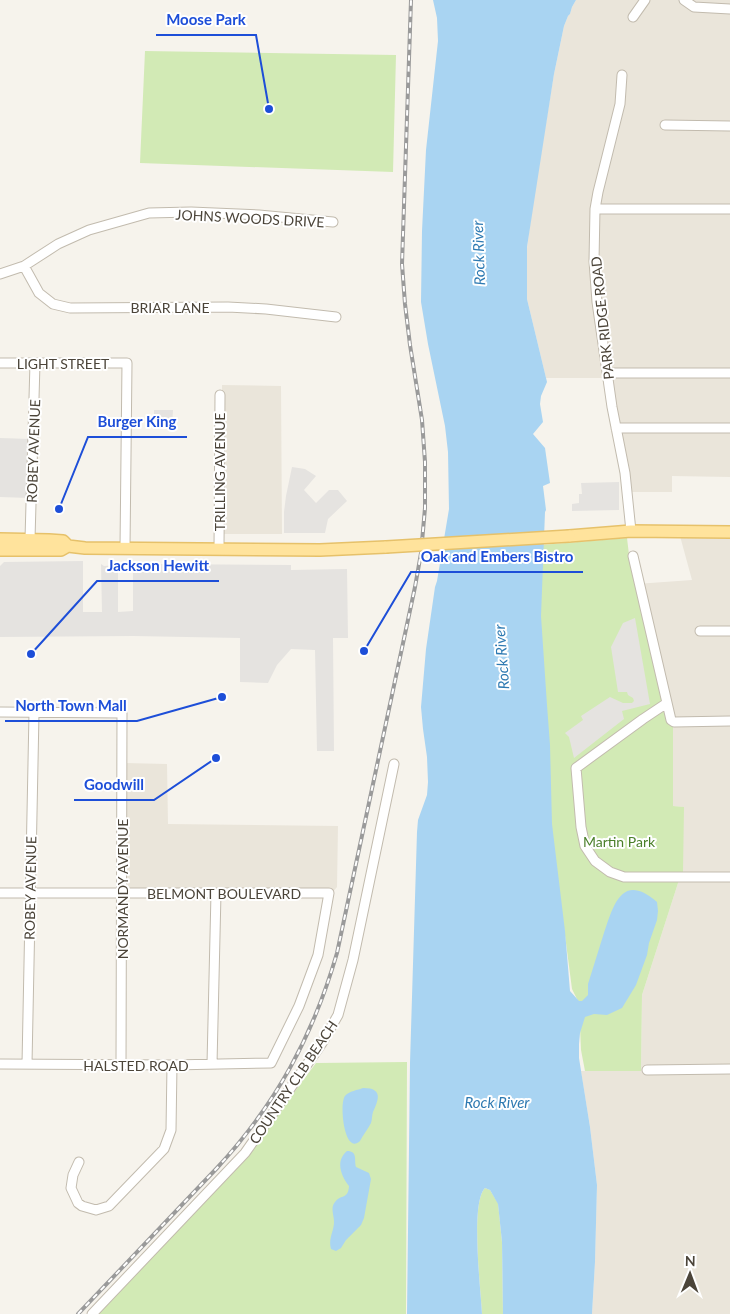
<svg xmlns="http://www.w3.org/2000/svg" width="730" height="1314" font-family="Lato,sans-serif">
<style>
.residential{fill:#eae5da}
.green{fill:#d2eab5}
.parking{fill:#e5e3e0}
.water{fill:#a9d4f2}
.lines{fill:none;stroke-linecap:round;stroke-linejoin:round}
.minor-casing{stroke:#c2bbae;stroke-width:11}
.major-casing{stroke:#e6c16a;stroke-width:14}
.minor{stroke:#fff;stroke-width:9}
.major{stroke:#ffe39c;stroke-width:11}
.rail-casing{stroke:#9a9a9a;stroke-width:4}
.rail{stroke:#fff;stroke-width:2;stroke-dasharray:5.5;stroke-linecap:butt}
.major-bridge-casing{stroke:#e6c16a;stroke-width:14;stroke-linecap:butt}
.major-bridge{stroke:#ffe39c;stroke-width:11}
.labels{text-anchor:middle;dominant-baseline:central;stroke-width:4;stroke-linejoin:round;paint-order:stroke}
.street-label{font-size:14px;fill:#4b4439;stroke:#fff}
.park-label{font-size:14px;fill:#4a7f2a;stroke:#fff}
.water-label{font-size:15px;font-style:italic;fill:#2e7ab2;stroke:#fff}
.leader{fill:none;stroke:#1d4ed8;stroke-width:2}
.callout-dot{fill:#1d4ed8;stroke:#fff;stroke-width:2}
.callout-label{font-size:15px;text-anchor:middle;font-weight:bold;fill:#1d4ed8;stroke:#fff;stroke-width:4;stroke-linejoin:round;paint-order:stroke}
</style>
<rect width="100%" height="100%" fill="#f6f3ec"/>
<!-- residential -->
<path class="residential" d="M576,0H730V477L672,476V492H632L628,461L615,403L612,378H546L527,299V248L534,195L554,74L564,26L568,16L570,14L572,7Z
M222,385L281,386L282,534H221Z
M680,536H730V1314H592L595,1262L597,1185L590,1127L581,1071H641L642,995L679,880L683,807L673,806V723L636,584L692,580Z
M125,763L167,764L168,824L338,826L337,887L332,893L325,889L128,888L125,887Z"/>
<!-- green -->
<path class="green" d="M145,51L396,55L393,172L140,163Z
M627,538L630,563L673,723V806L684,807L683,872L679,880L642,995L641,1071H585L581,1050L579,1003L572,989L551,828L541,660V545Z
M407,1062L406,1314H96L257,1142L316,1063Z
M485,1188L490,1190L498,1203L502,1242L503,1314H482C481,1291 470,1203 485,1188Z"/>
<!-- parking -->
<path class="parking" d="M154,410H173L172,426H154Z
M0,438L31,439L29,498L0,497Z
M292,467L305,469L316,476L304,490L316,503L329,490H338L347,501L328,519L325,533H284V512L286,496Z
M619,482V510L572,511V504L579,503V494H582L581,483Z
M83,561V612H102L101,564L104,566L118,565V612L133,611V569L152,564L291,565V570L347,569L348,638H333L334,751H317L315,650L291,649L277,665L268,683L240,682V638L133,636L0,637V566L4,562Z
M635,618L650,704L622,711L624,719L574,758L569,737L565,733L583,720L581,716L610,697L623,703H632L634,701L633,698L628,695L627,692H618L611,647L623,623Z"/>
<!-- water -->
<path class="water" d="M433,0H576L572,7L570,14L568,16L564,26L554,74L527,247V299L547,382L541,396L540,404L543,422L533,434L545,448L550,483L543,486L546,510L545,512L541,616L547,705L550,745L552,824L565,931L570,991L579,1001H582L588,995V984C593,968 598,952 603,936C613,907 621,871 657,902L658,911L657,920L649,943L647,955L636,985L622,1008L607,1015L594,1014L585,1017L580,1033L579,1044V1058L590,1127L597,1185L595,1262L592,1314H503L502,1242L498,1204L490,1190L485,1188C470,1203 481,1291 482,1314H407L410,1063L417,832L418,820L427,795L428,782L427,757L423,729L421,707L426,649L435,587L437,581L449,509L448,452L445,426L428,344L421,302L422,231L426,150L438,41L437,18Z
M363,1088C383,1088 379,1099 373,1112C372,1115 372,1120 371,1123C368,1129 363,1135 360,1141C344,1156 339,1103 345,1096C349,1091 358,1090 363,1088Z
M347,1151C358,1151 354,1160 356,1167L369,1173L371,1179L364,1218L361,1225L346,1240L341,1248L336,1251L331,1249C328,1239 334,1231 334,1222C334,1215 330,1208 335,1202C341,1194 348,1200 349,1186C341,1176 335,1161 347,1151Z"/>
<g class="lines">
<defs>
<path id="minor" d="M684,0L694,7L730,9
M633,17L645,0
M622,75L620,104L598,192L595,209L594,261L597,302L612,407L625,473L631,531
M665,125L730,126
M595,209H730
M24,266L39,293L53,304L70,308L228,307L266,309L336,317
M0,274L24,266L58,244L89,230L149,213L191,212L259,215L333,222
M0,363H127L125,548
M608,373H730
M616,428H730
M30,539L35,363
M219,549L220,395
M633,556L671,720L674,722L730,721
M700,631H730
M667,703L643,719L576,768L581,827L585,846L595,861L610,872L624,877H730
M0,712L122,713L121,1065
M0,893H329L318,955L299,1006L271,1063L172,1065L0,1064
M27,1064L34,713
M212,1064L216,893
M647,1070L730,1069
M79,1162L73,1175L71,1188L78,1203L82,1206L96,1210L109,1206L164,1149L171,1130L172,1065
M92,1314L245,1153L322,1043L338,1015L353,960L394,764"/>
<path id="major" d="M569,536L631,531L730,532
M0,539L49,540L63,541L68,546L85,548L320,550L386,547
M0,550H61L68,546"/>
</defs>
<!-- minor casing -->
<use href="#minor" class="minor-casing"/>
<!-- major casing -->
<use href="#major" class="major-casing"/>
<!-- minor -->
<use href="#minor" class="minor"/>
<!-- major -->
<use href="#major" class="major"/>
<defs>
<path id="rail" d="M78,1314L217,1168C276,1104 313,1036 337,953L415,587L421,553L425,508V462L422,420L410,345L405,304L402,264L411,0"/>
</defs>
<!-- rail casing -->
<use href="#rail" class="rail-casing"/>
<!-- rail -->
<use href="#rail" class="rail"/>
<defs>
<path id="major-bridge" d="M386,547L569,536"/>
</defs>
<!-- major-bridge casing -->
<use href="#major-bridge" class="major-bridge-casing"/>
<!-- major-bridge -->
<use href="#major-bridge" class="major-bridge"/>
</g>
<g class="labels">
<!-- street labels -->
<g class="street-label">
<text transform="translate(250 218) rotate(3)">JOHNS WOODS DRIVE</text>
<text x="170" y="307">BRIAR LANE</text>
<text transform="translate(602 318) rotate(-96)">PARK RIDGE ROAD</text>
<text x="63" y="363">LIGHT STREET</text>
<text transform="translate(33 451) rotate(-88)">ROBEY AVENUE</text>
<text transform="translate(219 472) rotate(-90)">TRILLING AVENUE</text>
<text transform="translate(30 888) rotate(-89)">ROBEY AVENUE</text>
<text transform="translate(122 889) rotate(-90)">NORMANDY AVENUE</text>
<text x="224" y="893">BELMONT BOULEVARD</text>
<text x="136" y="1065">HALSTED ROAD</text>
<text transform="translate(293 1082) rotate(-56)">COUNTRY CLB BEACH</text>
</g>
<!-- park labels -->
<g class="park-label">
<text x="619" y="841">Martin Park</text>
</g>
<!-- water labels -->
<g class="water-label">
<text transform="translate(478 253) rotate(-92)">Rock River</text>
<text transform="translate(501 657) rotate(-94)">Rock River</text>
<text x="497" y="1102">Rock River</text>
</g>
</g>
<!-- callouts -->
<path class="leader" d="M269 109L256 35H156M59 509L88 437H187M364 651L411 572H583M31 654L97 581H219M222 697L137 721H5M216 758L154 800H74"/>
<g class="callout-dot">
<circle cx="269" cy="109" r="5"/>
<circle cx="59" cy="509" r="5"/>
<circle cx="364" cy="651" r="5"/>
<circle cx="31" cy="654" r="5"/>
<circle cx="222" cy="697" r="5"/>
<circle cx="216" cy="758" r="5"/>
</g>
<g class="callout-label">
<text x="206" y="25">Moose Park</text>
<text x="137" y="427">Burger King</text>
<text x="497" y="562">Oak and Embers Bistro</text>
<text x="158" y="571">Jackson Hewitt</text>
<text x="71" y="711">North Town Mall</text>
<text x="114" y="790">Goodwill</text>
</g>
<!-- north arrow -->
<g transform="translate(690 1274) rotate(1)" stroke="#ffffff" stroke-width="4" paint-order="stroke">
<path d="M0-4L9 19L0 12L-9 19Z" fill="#4b4439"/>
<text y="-8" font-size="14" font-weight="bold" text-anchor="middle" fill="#4b4439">N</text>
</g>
</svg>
